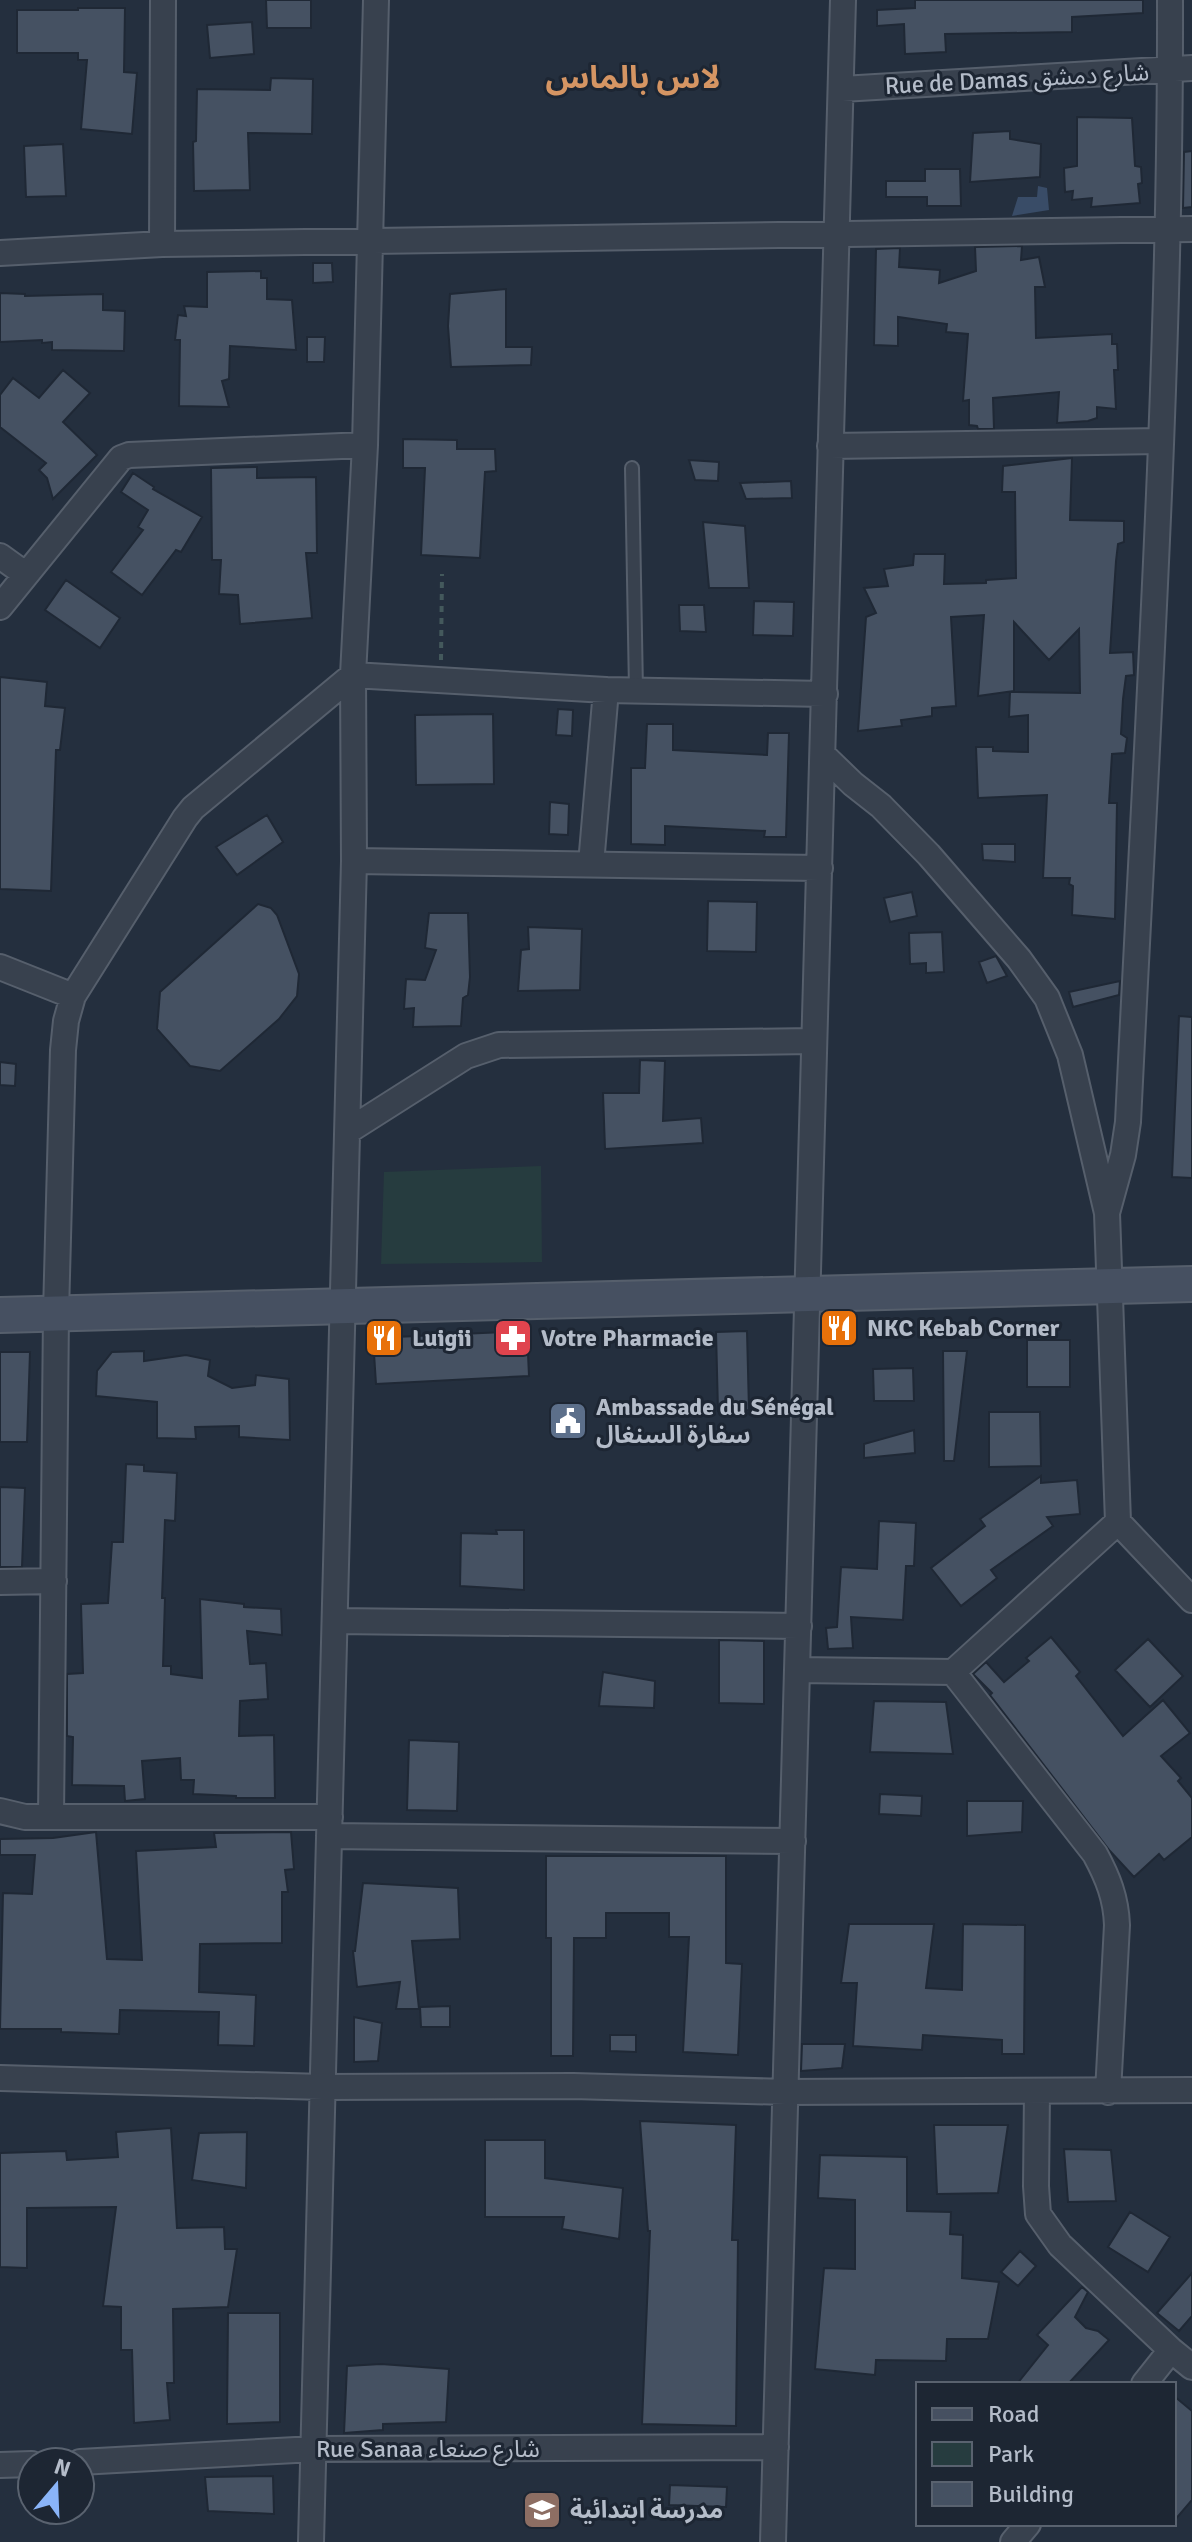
<svg xmlns="http://www.w3.org/2000/svg" width="1192" height="2542" font-family="Signika,'Noto Sans Arabic',sans-serif">
<style>
.green{fill:#263c3f}
.water{fill:#394c67}
.building{fill:#455162;stroke:#1f2835;stroke-width:2}
.lines{fill:none;stroke-linecap:round;stroke-linejoin:round}
.lane-casing{stroke:#565f6c;stroke-width:16}
.street-casing{stroke:#565f6c;stroke-width:28}
.secondary-casing{stroke:#565f6c;stroke-width:38}
.path{stroke:#44595c;stroke-width:4;stroke-dasharray:6 6;stroke-linecap:butt}
.lane{stroke:#38414e;stroke-width:12}
.street{stroke:#38414e;stroke-width:24}
.secondary{stroke:#465061;stroke-width:34}
.labels{text-anchor:middle;dominant-baseline:central;stroke-width:6;stroke-linejoin:round;paint-order:stroke}
.street-label{font-size:24px;fill:#b4bcc9;stroke:#1d2633}
.poi-label{font-size:24px;font-weight:bold;fill:#b4bcc9;stroke:#1d2633;text-anchor:start}
.district-label{font-size:32px;font-weight:bold;fill:#d59563;stroke:#1d2633}
</style>
<rect width="100%" height="100%" fill="#242f3e"/>
<!-- green -->
<path class="green" d="M541,1166L542,1262L381,1264L384,1172Z"/>
<!-- water -->
<path class="water" d="M1038,186L1047,188L1049,210L1012,216L1018,197H1037Z"/>
<!-- building -->
<path class="building" d="M266,0H311V28H267Z
M915,0H1143V13L1072,17V32L945,34L946,52L905,54L904,24L877,26V10L915,8Z
M78,8H125L124,72L137,73L132,134L81,129L87,60H78V53H17V10H78Z
M252,22L254,54L210,58L207,25Z
M271,78L313,79L312,134L248,133L250,190L194,191L193,142L196,141L197,89L270,90Z
M1077,117L1132,118L1135,166L1141,167L1142,183L1138,184L1140,203L1091,207L1092,198L1072,200L1073,191L1065,192L1064,168L1077,166Z
M1010,131V139L1041,144L1040,177L970,182L973,133Z
M63,144L66,196L26,197L24,146Z
M1192,151V207L1183,208L1184,152Z
M925,169H960L961,206H927V197H886V181H925Z
M1022,246L1021,260L1039,257L1045,287H1035L1036,338L1112,334V344H1117L1118,370H1114L1116,409L1097,407V418L1088,421L1057,423L1059,392L993,398L994,429H978L977,426L969,425V400L963,401L968,334L946,332L947,324L898,317V346L874,345L876,249L900,248L899,267L940,270L939,283L976,271L975,247Z
M313,263H332L333,282L313,283Z
M261,271V278H267V299L292,300L296,350L230,346L229,379L222,381L229,407L179,406L180,340H175L178,315L186,316L184,306L207,307V272Z
M506,289V347H532L531,365L451,367L448,326L450,294Z
M0,293L25,294V296L103,294V310L125,311L124,351L52,350V342L42,343V340L0,342Z
M307,337H325L324,362H307Z
M63,370L90,393L63,422L97,455L53,499L47,478L39,470L46,463L0,427V395L13,378L39,398Z
M403,439L457,440V449H495L496,471L485,472L480,558L421,555L425,468H403Z
M1072,458L1070,520L1124,521V542L1118,544L1116,561L1110,653L1133,652L1134,675L1126,676L1123,699L1121,734L1127,738L1125,753L1112,754L1109,803H1117L1115,919L1072,915L1073,886L1069,884L1070,878H1043L1047,795L978,798L976,747H993V751L1028,752V715L1009,717L1010,692L1080,693L1079,629L1049,660L1014,622V691L978,696L984,615L951,617L956,706L932,708V716L901,720L902,726L858,731L866,617L876,613L864,588L888,586L884,569L913,565L914,554H945L944,584L986,583V580L1016,578L1015,492H1002L1003,466Z
M689,460L719,462L718,481L695,480Z
M257,467V478L316,477L317,553H306L312,618L240,624L238,595L219,594L221,560H212L211,468Z
M133,473L154,487L153,489L202,517L181,552L176,550L142,595L111,572L143,530L138,527L148,510L121,492Z
M791,481L792,498L746,499L740,483Z
M703,522L745,526L749,588H709Z
M66,580L120,618L100,648L45,610Z
M754,601L794,602L793,636L753,635Z
M679,605H704L706,632L680,631Z
M0,677L47,682L45,706L65,708L60,750H56L51,891L0,889Z
M558,709L573,710L572,736L556,735Z
M493,714L494,784L416,785L415,715Z
M647,724H673V750L767,755L768,733H789L786,837H764L765,831L665,826V845L631,844V768H645Z
M550,802L569,804L568,835L549,834Z
M267,815L283,842L237,875L216,847Z
M982,844H1015V862L983,860Z
M912,892L917,916L890,922L884,898Z
M708,901L757,902L756,952L707,951Z
M258,904L271,908L277,915L299,974L297,996L279,1019L220,1071L190,1066L157,1029L160,992Z
M429,913H468L470,977L468,995L463,998L461,1026L413,1027L414,1008L404,1009L406,979L425,980L436,950L425,948Z
M528,927L582,929L580,990L518,991L521,950L529,949Z
M942,932L944,972L926,973V963L910,964L909,933Z
M996,956L1007,976L987,983L979,962Z
M1120,981L1119,995L1073,1007L1069,992Z
M1179,1016L1192,1017V1178L1172,1177Z
M640,1060L665,1061L663,1121L701,1118L703,1143L605,1149L603,1093H639Z
M0,1062L16,1064L15,1086L0,1085Z
M527,1331L529,1376L376,1384L373,1338Z
M747,1331L749,1410L718,1411L716,1332Z
M1027,1340H1070V1387H1027Z
M144,1351V1361L186,1355L210,1360L208,1376L232,1388L255,1385L256,1375L289,1379L290,1440L239,1437V1426L195,1427L196,1439L157,1438V1402L96,1396L97,1371L112,1352Z
M943,1351H967L954,1461H944Z
M0,1352H30L27,1442H0Z
M913,1368L914,1401H874L873,1369Z
M989,1412H1040L1041,1466L989,1467Z
M914,1430L915,1453L864,1458V1444Z
M126,1464L144,1465V1471L177,1473L175,1521L165,1520L162,1598H165L163,1666H171V1674L202,1678L200,1599L244,1604V1607L281,1609L282,1635L247,1631L250,1664L266,1663L268,1699L240,1701L239,1736L274,1735L275,1798H236V1796L193,1794L194,1780H181L180,1758L142,1761L145,1799L125,1801L124,1786L72,1785L73,1737L67,1736V1674L83,1673L81,1604L108,1603L112,1542H123Z
M1041,1476V1483L1077,1480L1080,1514L1047,1517L1053,1526L991,1570L997,1578L961,1606L931,1568L985,1526L980,1519Z
M0,1487L25,1488L22,1567H0Z
M879,1521L916,1523L914,1566H906L903,1620L851,1617L853,1648L828,1649L826,1628L837,1627L841,1567L877,1569Z
M496,1530H524V1590L460,1586L461,1533L497,1534Z
M1051,1637L1080,1672L1076,1676L1123,1736L1163,1700L1190,1733L1161,1756L1181,1778L1178,1781L1192,1798V1837L1164,1860L1159,1854L1134,1877L1110,1851L990,1695L992,1693L973,1674L986,1662L1004,1682L1029,1661L1026,1658Z
M1148,1639L1183,1676L1150,1707L1115,1670Z
M719,1640L764,1641V1704L719,1703Z
M603,1672L655,1681L654,1708L599,1706Z
M874,1701L946,1702L953,1754L870,1752Z
M409,1740L459,1742L457,1811L407,1810Z
M880,1794L922,1796L921,1816L879,1814Z
M967,1801H1023L1022,1832L967,1836Z
M96,1832L107,1959L142,1960L136,1851L216,1847L214,1833L291,1832L294,1869L285,1870L288,1892H282V1943L200,1944L199,1992L256,1995L254,2046L218,2045L219,2012L120,2010L119,2034L61,2032V2029H0L3,1893L32,1894L35,1855H0V1839L53,1838Z
M546,1856H726V1963L742,1964L738,2055L683,2052L689,1937H669V1913H606V1938H574L573,2056H551V1938H546Z
M363,1883L458,1888L460,1939L412,1941L419,2009H396L400,1982L357,1987L353,1951H355Z
M849,1924H934L926,1988L962,1990L963,1924L1025,1925L1024,2054H1002V2040L923,2035L922,2050L853,2046L857,1983H841Z
M450,2006V2027H421L420,2007Z
M354,2017L382,2023L378,2061L354,2062Z
M610,2035H636V2052L610,2051Z
M802,2044H845L842,2068L801,2071Z
M640,2121L736,2125L732,2240H738L736,2426L642,2424L650,2231H648Z
M934,2125H1008L998,2193L937,2194Z
M171,2128L177,2228L224,2227L225,2249H237L228,2307L173,2309L174,2383H167L170,2420L134,2423L132,2350H121V2307L103,2306L116,2207L27,2208V2268L0,2267V2153L66,2151L67,2160L118,2157L116,2132Z
M247,2132L246,2188L192,2180L199,2133Z
M485,2140H545V2178L623,2188L619,2239L562,2229L564,2217H485Z
M1064,2149L1111,2150L1116,2201L1068,2202Z
M820,2155L907,2157V2211L951,2212L950,2234L963,2235L962,2278L999,2282L988,2339H947L946,2361L876,2360L875,2375L815,2369L824,2268L855,2269V2200L818,2198Z
M1130,2212L1170,2237L1148,2272L1108,2247Z
M1020,2251L1036,2266L1018,2286L1001,2272Z
M1192,2273V2316L1179,2331L1157,2313Z
M1082,2287L1088,2292L1075,2317L1086,2328L1098,2331L1109,2340L1068,2384H1017L1048,2345L1037,2335Z
M228,2313H280V2422L227,2424Z
M381,2364L449,2369L446,2422L383,2424V2430L344,2433L347,2366Z
M1174,2396L1192,2411V2500L1174,2521Z
M273,2476L274,2514L208,2511L205,2477Z
M670,2485L727,2487L726,2507L669,2505Z"/>
<g class="lines">
<defs>
<path id="lane" d="M632,468L636,690"/>
<path id="street" d="M842,89L1192,68
M162,244L163,0
M0,253L162,244L1192,229
M830,446L1161,441
M0,556L25,574
M0,607L121,458L129,455L365,445
M823,755L853,784L881,806L929,855L1019,959L1047,998L1070,1055L1107,1213L1118,1522L1192,1600
M354,861L820,868
M591,864L606,690
M0,967L73,996
M348,1131L466,1056L499,1045L813,1041
M1107,1213L1123,1155L1128,1122C1146,748 1171,374 1170,0
M0,1582L54,1581
M335,1621L799,1626
M797,1670L953,1672L1118,1522
M953,1672L1095,1854C1108,1878 1116,1898 1117,1925L1108,2092
M0,1811L25,1817H330
M51,1817L56,1313L63,1050L66,1021L73,996L185,818L193,808L353,675L606,690L825,694
M329,1836L793,1841
M0,2078L323,2087L573,2086L786,2092L1192,2090
M1037,2092L1036,2186L1038,2214L1060,2245L1171,2350L1192,2367
M1144,2384L1171,2350
M80,2462L314,2449L776,2447
M0,2465L32,2464
M311,2542L354,861L353,675L365,445L376,0
M773,2542L843,0
M1013,2542L1028,2524"/>
<path id="secondary" d="M0,1315L1192,1284"/>
</defs>
<!-- lane casing -->
<use href="#lane" class="lane-casing"/>
<!-- street casing -->
<use href="#street" class="street-casing"/>
<!-- secondary casing -->
<use href="#secondary" class="secondary-casing"/>
<!-- path -->
<path class="path" d="M441,660L442,574"/>
<!-- lane -->
<use href="#lane" class="lane"/>
<!-- street -->
<use href="#street" class="street"/>
<!-- secondary -->
<use href="#secondary" class="secondary"/>
</g>
<!-- icons -->
<defs>
<symbol id="restaurant-square" viewBox="-11 -11 22 22"><rect x="-9" y="-9" width="18" height="18" rx="4" fill="#e8710a" stroke="#1d2633"/><path d="M-5-6h1v4h1v-4h1v4h1v-4h1v5L-1.5 .5V6h-2V.5L-5-1ZM5-6V6H3V1.5H1.5Q1.5-4 5-6Z" fill="#fff"/></symbol>
<symbol id="pharmacy-square" viewBox="-11 -11 22 22"><rect x="-9" y="-9" width="18" height="18" rx="4" fill="#e0444e" stroke="#1d2633"/><path d="M-2-6h4v4h4v4h-4v4h-4v-4h-4v-4h4Z" fill="#fff"/></symbol>
<symbol id="civic-square" viewBox="-11 -11 22 22"><rect x="-9" y="-9" width="18" height="18" rx="4" fill="#5c6f8a" stroke="#1d2633"/><path d="M-.6-6.5H3V-4.5H.6V-3L4-1V1h2V6H-6V1h2V-1L-.6-3ZM-1.2 2.5V6h2.4V2.5Z" fill="#fff"/></symbol>
<symbol id="school-square" viewBox="-11 -11 22 22"><rect x="-9" y="-9" width="18" height="18" rx="4" fill="#8d6e63" stroke="#1d2633"/><path d="M0-5L7-2L0 1L-7-2ZM-4 1L0 2.5L4 1V4Q0 6-4 4Z" fill="#fff"/></symbol>
</defs>
<g fill-rule="evenodd">
<use href="#restaurant-square" x="817" y="1306" width="44" height="44"/>
<use href="#restaurant-square" x="362" y="1316" width="44" height="44"/>
<use href="#pharmacy-square" x="491" y="1316" width="44" height="44"/>
<use href="#civic-square" x="546" y="1399" width="44" height="44"/>
<use href="#school-square" x="520" y="2488" width="44" height="44"/>
</g>
<g class="labels">
<!-- street labels -->
<g class="street-label">
<text transform="translate(1017 79) rotate(-3)">Rue de Damas شارع دمشق</text>
<text x="428" y="2449">Rue Sanaa شارع صنعاء</text>
</g>
<!-- poi labels -->
<g class="poi-label">
<text x="867" y="1328">NKC Kebab Corner</text>
<text x="412" y="1338">Luigii</text>
<text x="541" y="1338">Votre Pharmacie</text>
<text x="596" y="1407">Ambassade du Sénégal<tspan x="596" dy="28">سفارة السنغال</tspan></text>
<text x="570" y="2510">مدرسة ابتدائية</text>
</g>
<!-- district labels -->
<g class="district-label">
<text x="633" y="77">لاس بالماس</text>
</g>
</g>
<!-- legend -->
<rect x="916" y="2382" width="260" height="144" fill="#1d2633" stroke="#59626f" stroke-width="2"/>
<rect x="932" y="2408" width="40" height="12" fill="#465061" stroke="#59626f" stroke-width="2"/>
<text x="988" y="2422" font-size="24" fill="#b4bcc9">Road</text>
<rect x="932" y="2442" width="40" height="24" fill="#263c3f" stroke="#59626f" stroke-width="2"/>
<text x="988" y="2462" font-size="24" fill="#b4bcc9">Park</text>
<rect x="932" y="2482" width="40" height="24" fill="#455162" stroke="#59626f" stroke-width="2"/>
<text x="988" y="2502" font-size="24" fill="#b4bcc9">Building</text>
<!-- north arrow -->
<g transform="translate(56 2486) rotate(19)"><circle r="38" fill="#1d2633" stroke="#59626f" stroke-width="2"/>
<path d="M0-6L14 30L0 20L-14 30Z" fill="#8ab4f8"/>
<text y="-12" font-size="22" font-weight="bold" text-anchor="middle" fill="#b4bcc9">N</text>
</g>
</svg>
